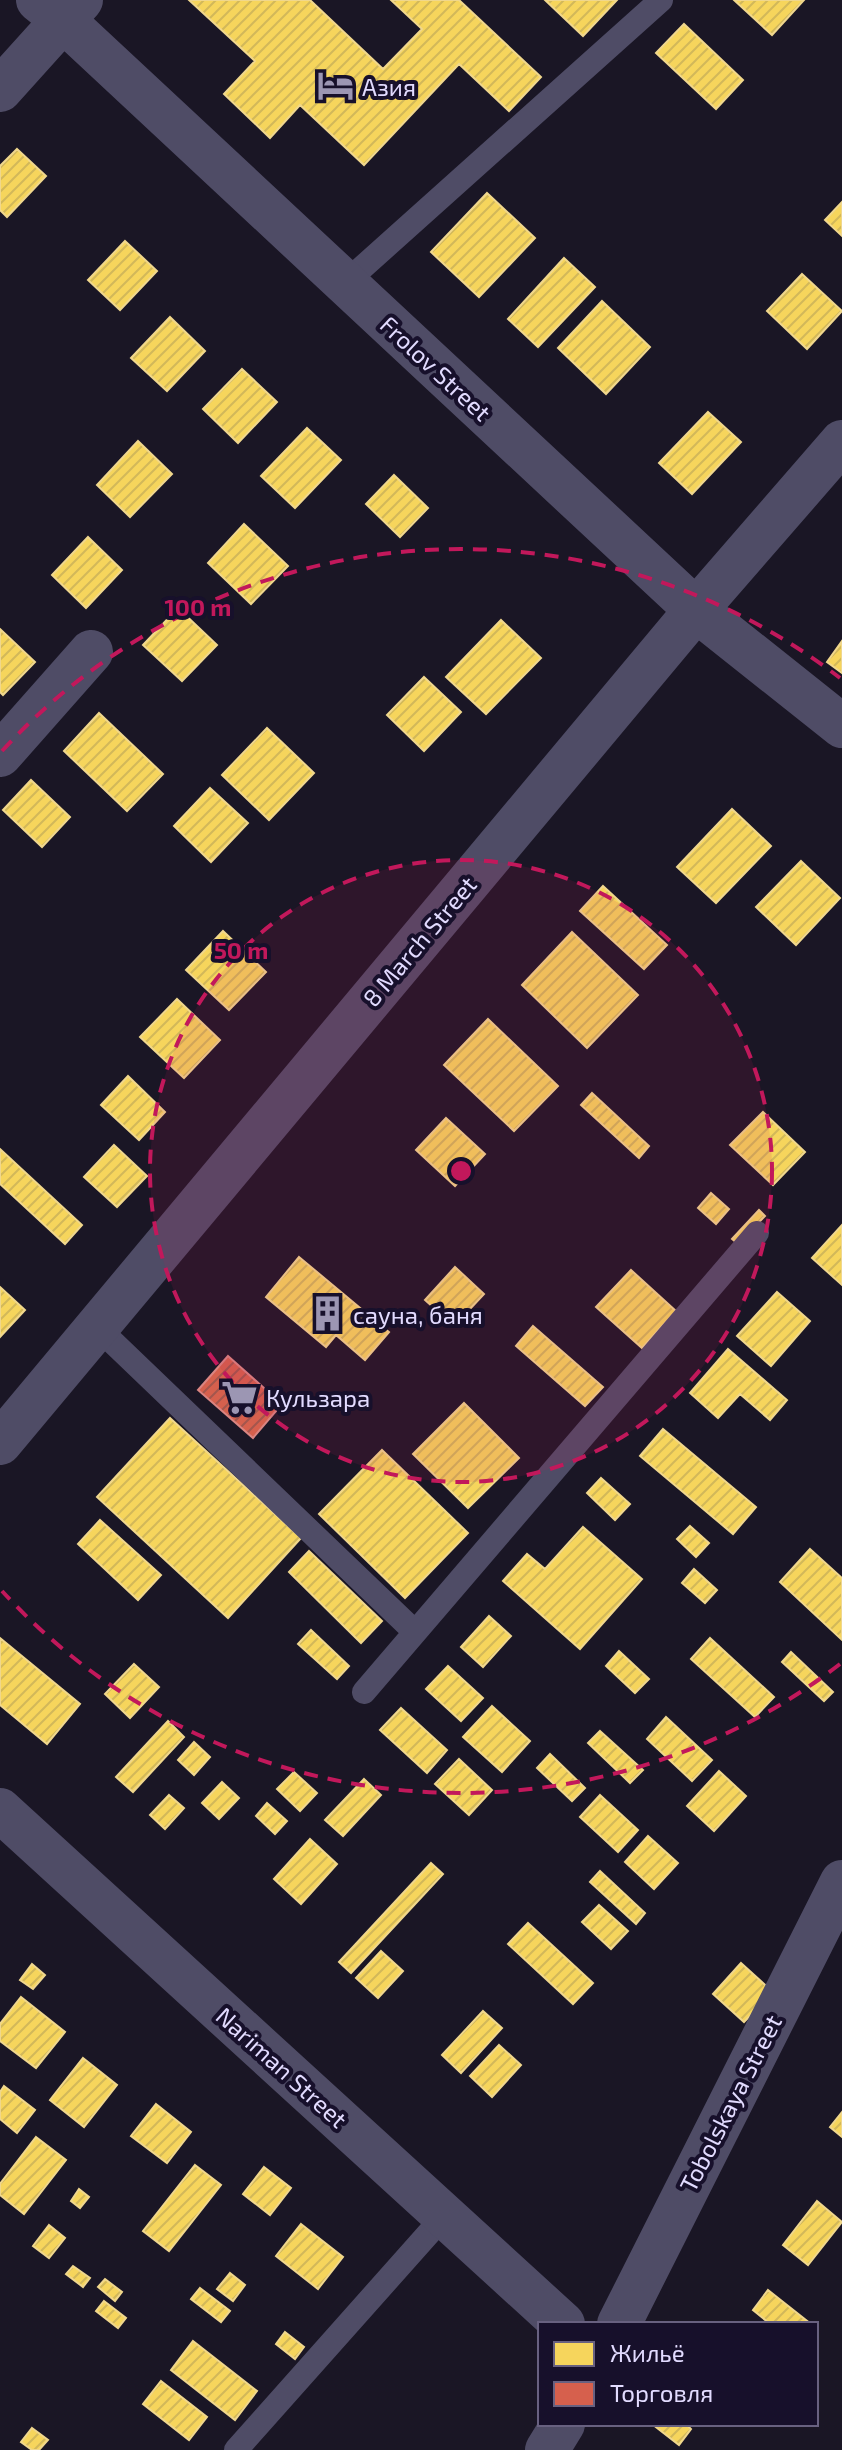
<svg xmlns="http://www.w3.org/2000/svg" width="842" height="2450" font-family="'Exo 2',sans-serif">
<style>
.homes{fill:url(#homes-hatch);stroke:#f0d78d;stroke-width:2}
.shops{fill:url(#shops-hatch);stroke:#da8582;stroke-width:2}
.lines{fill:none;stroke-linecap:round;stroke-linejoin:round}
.lane{stroke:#4f4c66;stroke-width:24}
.street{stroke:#4f4c66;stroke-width:44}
.ring{fill:none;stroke:#c2185b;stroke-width:4;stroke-dasharray:14 10}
.labels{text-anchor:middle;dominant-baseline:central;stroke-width:8;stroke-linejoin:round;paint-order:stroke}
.poi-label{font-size:24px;fill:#e2dbff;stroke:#17102b;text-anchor:start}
.street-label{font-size:24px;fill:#e2dbff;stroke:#17102b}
.centre{fill:#c2185b;stroke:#17102b;stroke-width:4}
.ring-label{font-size:24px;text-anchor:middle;font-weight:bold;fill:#c2185b;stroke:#17102b;stroke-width:8;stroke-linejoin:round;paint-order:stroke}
</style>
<defs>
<pattern id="homes-hatch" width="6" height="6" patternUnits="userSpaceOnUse" patternTransform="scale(2)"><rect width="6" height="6" fill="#f6d55c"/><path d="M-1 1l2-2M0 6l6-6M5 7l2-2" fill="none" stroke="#d2b859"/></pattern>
<pattern id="shops-hatch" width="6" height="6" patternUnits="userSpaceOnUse" patternTransform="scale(2)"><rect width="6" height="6" fill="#d6604d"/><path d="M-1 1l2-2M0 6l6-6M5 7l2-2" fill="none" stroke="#a3564d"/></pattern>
</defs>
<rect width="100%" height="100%" fill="#1a1625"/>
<!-- homes -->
<path class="homes" d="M189,0H310L383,69L422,29L391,0H459L541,77L509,111L459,64L364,165L300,105L270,138L224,94L255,61Z
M545,0H617L583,36Z
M734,0H804L772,35Z
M684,24L743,80L716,109L656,53Z
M17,149L46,176L7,217L0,210V166Z
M487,193L535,238L479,297L431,252Z
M842,202V236L825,220Z
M125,241L157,271L120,310L88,280Z
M564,258L595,287L538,347L508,319Z
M802,274L842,311L807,349L767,311Z
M602,301L650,347L606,394L558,348Z
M170,317L205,351L167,391L131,358Z
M242,369L277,402L238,443L203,409Z
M708,412L741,442L692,494L659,463Z
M307,428L341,460L295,508L261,476Z
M138,441L172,474L130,517L97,485Z
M394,475L428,508L400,537L366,504Z
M244,524L288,566L251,604L208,563Z
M88,537L122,570L86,608L52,575Z
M178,608L217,645L182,681L143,645Z
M501,620L541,658L486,714L446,677Z
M0,629L35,662L3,695L0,692Z
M842,641V673L827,662Z
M424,677L461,712L424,751L387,715Z
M99,713L163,774L127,811L64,751Z
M267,728L314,773L269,820L222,775Z
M31,780L70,817L42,847L3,810Z
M210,788L248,823L211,862L174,826Z
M732,809L771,846L716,903L677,867Z
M801,861L840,898L796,945L756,907Z
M603,886L667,945L644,969L580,911Z
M223,931L266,972L229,1010L186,970Z
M572,932L638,995L587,1048L522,985Z
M177,999L220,1040L184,1078L140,1037Z
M488,1019L558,1086L514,1131L444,1065Z
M128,1076L165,1112L139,1140L101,1105Z
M592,1093L649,1146L639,1158L581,1105Z
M763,1112L805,1152L773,1185L730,1145Z
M446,1118L485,1154L455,1186L416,1150Z
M114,1145L147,1176L117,1207L84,1177Z
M0,1149L82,1225L65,1244L0,1184Z
M711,1193L729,1209L716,1224L698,1208Z
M759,1210L765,1216L738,1244L732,1239Z
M842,1225V1285L812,1258Z
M299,1257L389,1332L365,1360L336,1335L326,1347L266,1297Z
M455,1267L484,1294L454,1326L425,1300Z
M631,1270L676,1311L642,1348L596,1307Z
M0,1287L25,1310L0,1337Z
M777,1292L810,1321L771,1366L737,1336Z
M533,1326L603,1387L585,1406L516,1346Z
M728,1349L787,1400L770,1420L740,1394L718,1418L690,1393Z
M464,1403L519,1458L468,1508L413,1454Z
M170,1418L301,1538L228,1618L97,1497Z
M663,1429L756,1507L733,1534L640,1456Z
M382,1450L468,1533L405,1598L319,1514Z
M601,1478L630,1504L615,1520L587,1493Z
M100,1520L161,1575L138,1600L78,1544Z
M690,1526L709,1543L696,1557L677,1539Z
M583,1527L642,1579L580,1649L503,1581L527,1554L545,1569Z
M810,1549L842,1578V1640L780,1582Z
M309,1551L382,1621L361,1643L289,1572Z
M694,1569L717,1590L705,1603L682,1583Z
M489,1616L511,1636L483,1667L461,1647Z
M311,1630L349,1666L337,1679L298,1644Z
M0,1638L80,1704L47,1744L0,1705Z
M710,1638L774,1697L755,1717L691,1659Z
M619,1651L649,1679L635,1693L606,1666Z
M791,1652L833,1692L824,1701L782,1662Z
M134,1664L159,1687L130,1718L105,1694Z
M448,1666L483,1698L461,1721L426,1689Z
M492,1706L530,1741L502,1772L463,1737Z
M401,1708L447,1750L427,1773L380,1730Z
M666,1717L712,1760L692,1781L647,1739Z
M168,1721L184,1737L133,1792L116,1777Z
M600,1731L643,1770L630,1783L588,1743Z
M194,1742L210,1757L194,1775L178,1760Z
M550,1754L585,1788L572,1801L537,1768Z
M459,1759L492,1790L469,1815L435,1784Z
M719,1771L746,1796L714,1831L687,1806Z
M294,1772L317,1793L300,1811L277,1789Z
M364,1779L381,1795L343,1836L325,1820Z
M222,1782L239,1798L219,1819L202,1803Z
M169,1795L184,1808L165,1829L150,1815Z
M600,1795L638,1830L618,1852L580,1817Z
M267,1803L287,1821L275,1834L256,1816Z
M648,1836L678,1863L654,1889L625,1862Z
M310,1839L337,1864L301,1904L274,1879Z
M431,1863L443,1874L351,1973L339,1962Z
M600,1871L645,1913L636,1924L590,1882Z
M599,1905L628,1931L611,1949L582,1922Z
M528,1923L593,1983L573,2004L508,1944Z
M381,1951L403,1971L378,1998L356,1978Z
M741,1963L773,1992L744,2022L713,1994Z
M32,1964L45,1975L33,1989L20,1980Z
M21,1997L65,2032L36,2068L0,2041V2024Z
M483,2011L502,2028L461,2073L442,2055Z
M499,2045L521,2065L492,2097L470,2076Z
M83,2058L117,2085L84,2127L50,2100Z
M4,2086L35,2110L17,2133L0,2119V2092Z
M156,2104L191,2132L167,2163L131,2136Z
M842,2112V2137L830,2127Z
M36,2137L66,2160L24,2214L0,2195V2184Z
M195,2165L221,2185L169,2251L143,2231Z
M264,2167L291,2188L270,2215L243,2194Z
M79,2189L89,2197L80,2208L71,2201Z
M817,2201L842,2222L808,2265L783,2245Z
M301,2224L343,2257L318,2289L276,2256Z
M49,2225L65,2238L49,2258L33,2246Z
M73,2266L90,2278L83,2287L66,2274Z
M230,2273L245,2285L233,2301L217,2289Z
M105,2279L122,2292L115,2301L98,2287Z
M200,2288L230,2311L221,2322L191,2299Z
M768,2290L811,2324H770L753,2310Z
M104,2301L126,2318L118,2328L96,2311Z
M285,2332L304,2347L295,2359L276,2344Z
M193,2341L257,2391L235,2420L171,2370Z
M161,2381L207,2417L189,2440L143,2404Z
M652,2424H686L691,2429L679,2445Z
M32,2428L48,2440L39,2450H32L21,2442Z"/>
<!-- shops -->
<path class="shops" d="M228,1356L282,1404L253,1438L198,1390Z"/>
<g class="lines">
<!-- lane -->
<path class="lane" d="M345,283L661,0
M97,1327L415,1632
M364,1692L757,1233
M236,2450L445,2215"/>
<!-- street -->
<path class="street" d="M38,0L63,20L696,610L842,726
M0,90L81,0
M0,755L91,652
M0,1443L696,610L842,442
M0,1810L563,2324
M619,2324L842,1882
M547,2450L563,2424"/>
</g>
<!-- distance rings -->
<circle cx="461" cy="1171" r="311" fill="#c2185b" fill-opacity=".12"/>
<g class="ring">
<circle cx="461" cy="1171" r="311"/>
<path d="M840 1664A622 622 0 0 1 2 1591M2 751A622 622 0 0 1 840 678"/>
</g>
<!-- icons -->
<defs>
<symbol id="hotel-bare" viewBox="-9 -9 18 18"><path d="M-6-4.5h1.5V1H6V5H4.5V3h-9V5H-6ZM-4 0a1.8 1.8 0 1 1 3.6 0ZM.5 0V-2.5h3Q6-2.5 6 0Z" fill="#9c96b3" stroke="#17102b" stroke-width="2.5" paint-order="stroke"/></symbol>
<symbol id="building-bare" viewBox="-9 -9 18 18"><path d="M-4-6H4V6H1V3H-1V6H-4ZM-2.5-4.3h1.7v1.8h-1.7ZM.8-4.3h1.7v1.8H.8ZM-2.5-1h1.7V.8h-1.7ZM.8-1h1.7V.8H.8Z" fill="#9c96b3" stroke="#17102b" stroke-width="2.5" paint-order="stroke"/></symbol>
<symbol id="supermarket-bare" viewBox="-9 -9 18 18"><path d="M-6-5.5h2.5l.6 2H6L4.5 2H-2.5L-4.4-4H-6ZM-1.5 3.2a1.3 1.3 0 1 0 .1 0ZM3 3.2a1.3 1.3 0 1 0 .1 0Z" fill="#9c96b3" stroke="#17102b" stroke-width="2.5" paint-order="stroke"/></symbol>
</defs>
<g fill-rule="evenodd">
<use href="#hotel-bare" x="310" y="60" width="51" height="51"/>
<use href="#building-bare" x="302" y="1288" width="51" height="51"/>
<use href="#supermarket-bare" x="214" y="1372" width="51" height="51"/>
</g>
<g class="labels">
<!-- poi labels -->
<g class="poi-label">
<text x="362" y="86">Азия</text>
<text x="353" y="1314">сауна, баня</text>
<text x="266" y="1397">Кульзара</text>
</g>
<!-- street labels -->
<g class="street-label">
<text transform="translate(436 368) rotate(43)">Frolov Street</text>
<text transform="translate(419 941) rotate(-50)">8 March Street</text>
<text transform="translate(282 2067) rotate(42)">Nariman Street</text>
<text transform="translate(730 2103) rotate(-63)">Tobolskaya Street</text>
</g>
</g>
<circle cx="461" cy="1171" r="12" class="centre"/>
<g class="ring-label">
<text x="198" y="616">100 m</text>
<text x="241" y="959">50 m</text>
</g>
<!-- legend -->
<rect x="538" y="2322" width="280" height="104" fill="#17102b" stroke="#686180" stroke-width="2"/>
<rect x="554" y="2342" width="40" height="24" fill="#f6d55c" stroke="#686180" stroke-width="2"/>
<text x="610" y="2362" font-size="24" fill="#e2dbff">Жильё</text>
<rect x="554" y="2382" width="40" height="24" fill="#d6604d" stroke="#686180" stroke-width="2"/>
<text x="610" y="2402" font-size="24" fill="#e2dbff">Торговля</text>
</svg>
